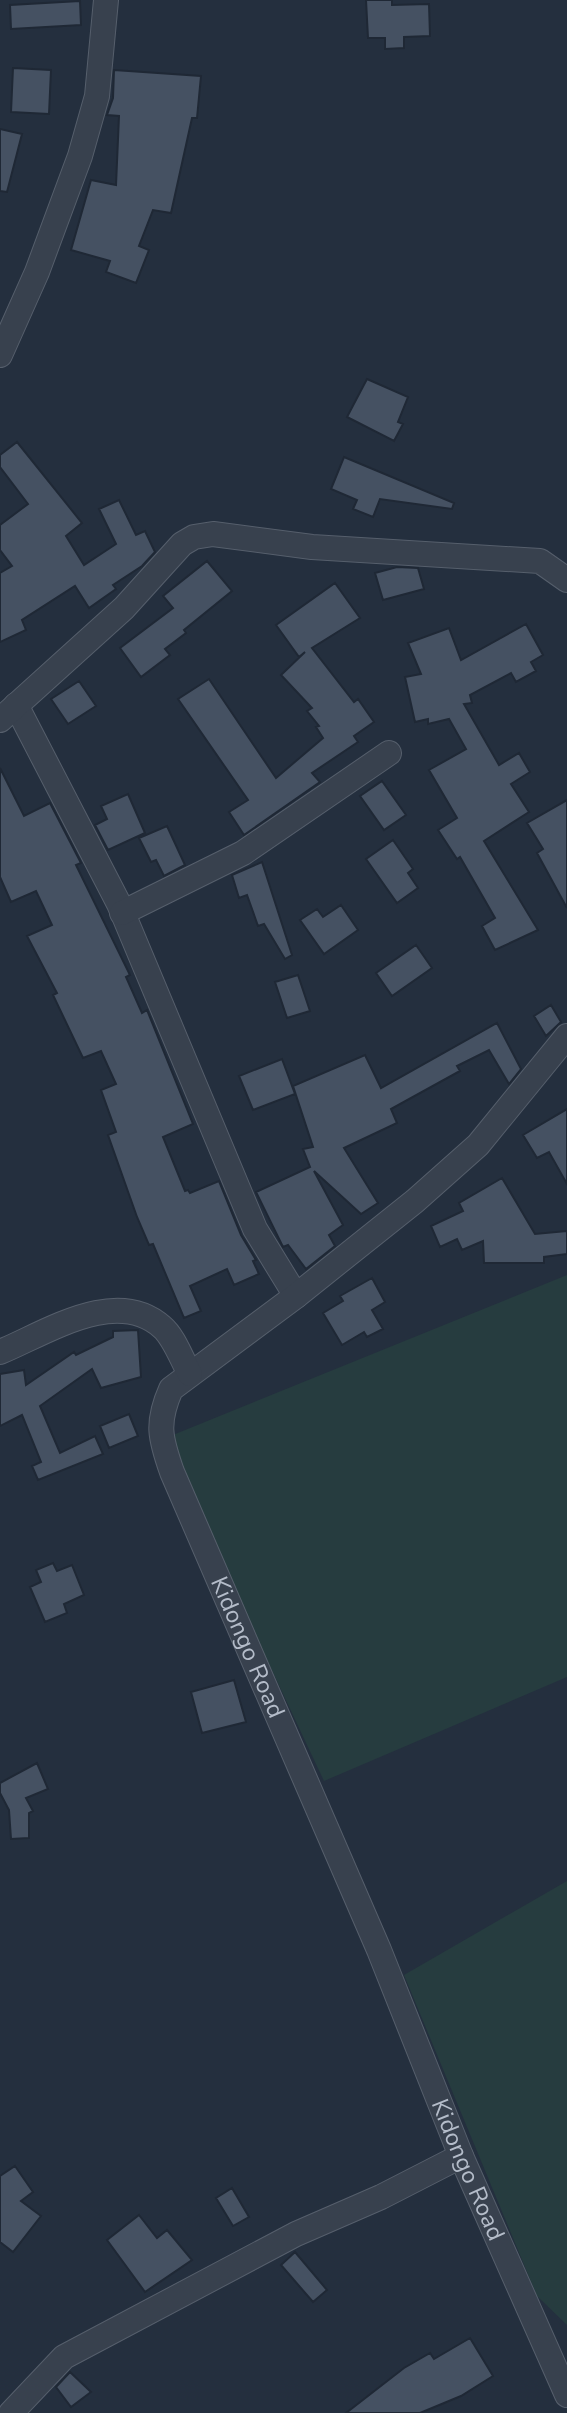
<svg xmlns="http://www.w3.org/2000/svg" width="567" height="2413" font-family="'Nunito Sans',sans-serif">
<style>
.green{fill:#263c3f}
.building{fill:#455162;stroke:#1f2835;stroke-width:2}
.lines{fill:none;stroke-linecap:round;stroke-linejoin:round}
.minor-casing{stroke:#565f6c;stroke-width:26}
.minor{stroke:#38414e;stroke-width:24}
.labels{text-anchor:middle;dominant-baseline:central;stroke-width:5;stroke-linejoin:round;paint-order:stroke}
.street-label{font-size:24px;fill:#b4bcc9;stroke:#1d2633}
</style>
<rect width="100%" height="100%" fill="#242f3e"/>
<!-- green -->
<path class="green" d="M567,1275V1677L324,1781L163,1439Z
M567,1881V2325L537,2296L404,1975Z"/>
<!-- building -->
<path class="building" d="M366,0H392V5L429,4L430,36L404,37V48L385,49V38H368Z
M80,1L81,25L11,29L10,5Z
M13,68L51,70L49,114L11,112Z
M114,70L201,76L197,118H192L171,213L153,210L139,246L149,250L136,283L106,272L110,261L71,250L91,180L116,185L119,116L107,115L113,98Z
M0,129L22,134L7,192L0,191Z
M367,379L408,397L398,422L403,424L394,441L347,417Z
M17,442L82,523L66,536L84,565L116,544L99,509L119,500L136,535L145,531L155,552L142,566L113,585L116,589L89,608L75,586L22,620L26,630L0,642V573L12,566L0,550V525L28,504L0,467V455Z
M344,457L454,503L452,509L380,499L373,517L353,509L357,500L331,489Z
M207,561L232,591L184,630L186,633L165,649L170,655L141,677L120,648L173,608L163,596Z
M397,567L418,568L424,589L383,600L375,573Z
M335,583L360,618L312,648L354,702L358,699L374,722L354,736L358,742L312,773L320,782L244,835L229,812L248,800L178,699L209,679L276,778L323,738L316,727L319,726L307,711L312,708L281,675L305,652L299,657L276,625Z
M526,624L543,655L531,662L536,671L516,682L511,673L470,695L472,703L464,704L499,765L519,753L530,772L511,784L529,812L484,841L538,930L495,950L482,926L495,918L460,857L457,859L438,830L457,818L429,770L466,749L449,719L428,724V719L415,722L405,677L421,674L408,643L449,628L461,660Z
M79,681L96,706L68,724L51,699Z
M0,768L24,816L50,803L81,863L76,865L130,975L126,977L142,1013L147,1010L193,1124L163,1137L185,1191L188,1190L190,1193L219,1181L241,1235L256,1260L253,1261L259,1274L234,1285L227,1269L190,1286L201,1311L184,1318L153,1244L149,1245L137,1217L108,1135L116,1132L101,1090L116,1084L101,1051L83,1058L53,995L57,993L27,936L52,925L36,891L11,902L0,877Z
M382,781L406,815L384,830L360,796Z
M128,794L145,833L108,850L95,825L107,819L101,806Z
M567,800V908L537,853L543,849L527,823Z
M167,826L185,865L164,876L156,860L151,862L139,838Z
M393,840L413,869L408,873L418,888L397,903L366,859Z
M262,862L292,955L285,959L264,924L258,926L247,895L239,898L232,875Z
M341,905L358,930L324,954L300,920L317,909L323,917Z
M416,945L432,968L392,996L376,973Z
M298,975L310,1011L287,1018L275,982Z
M551,1005L561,1022L546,1036L534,1016Z
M497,1023L521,1069L509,1084L489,1050L457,1066L460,1071L391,1109L397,1123L344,1148L378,1203L361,1214L314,1171L343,1225L329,1235L335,1246L306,1269L288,1245L283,1247L256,1192L310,1167L303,1149L313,1147L293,1086L365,1055L381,1088Z
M282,1059L295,1094L253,1110L239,1076Z
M567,1109V1184L549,1152L537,1158L523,1135Z
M502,1178L535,1234L567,1231V1254L544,1257V1263H484L483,1241L462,1250L457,1239L440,1247L431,1226L463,1211L459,1203Z
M372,1278L385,1302L372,1310L383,1329L367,1337L364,1332L342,1345L323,1313L343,1301L340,1296Z
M138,1330L141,1377L101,1388L92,1369L40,1406L60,1453L95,1436L103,1454L38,1480L32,1466L41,1462L22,1415L0,1426V1374L24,1370L26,1385L74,1352L76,1355L113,1337V1331Z
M129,1414L138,1436L109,1448L100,1426Z
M53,1563L57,1571L72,1565L84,1595L64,1604L67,1613L45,1622L30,1587L41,1582L36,1570Z
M234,1680L246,1722L202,1733L191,1692Z
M37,1763L48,1789L26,1798L33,1811L29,1813V1838L11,1839L9,1810L0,1793V1783Z
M15,2166L33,2192L21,2201L41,2216L13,2252L0,2242V2176Z
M232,2188L249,2217L233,2226L216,2198Z
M139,2215L157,2238L167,2230L192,2260L145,2292L107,2240Z
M295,2252L327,2290L313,2302L281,2265Z
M470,2338L493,2376L461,2396L420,2413H346L404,2368L430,2353L434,2359Z
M70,2372L91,2392L71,2407L56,2387Z"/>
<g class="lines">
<defs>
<g id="minor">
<path d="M0,355L37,272L80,156L97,96L106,0"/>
<path d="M16,705L119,904L255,1229L296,1296"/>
<path d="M0,720L124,608L182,544L194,537L213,534L312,547L540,561L567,580"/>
<path d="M122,913L243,853L389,753"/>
<path id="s1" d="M567,1036L478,1145L415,1201L296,1296L171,1389C156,1423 160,1438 172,1472L379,1950L461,2156L567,2395"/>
<path d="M0,1352C46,1333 116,1286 162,1327C174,1337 182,1360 190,1374"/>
<path d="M11,2413L64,2357L296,2234L381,2197L461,2156"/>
</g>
</defs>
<!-- minor casing -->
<use href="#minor" class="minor-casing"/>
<!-- minor -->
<use href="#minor" class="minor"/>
</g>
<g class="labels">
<!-- street labels -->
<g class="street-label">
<text stroke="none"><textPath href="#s1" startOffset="810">Kidongo Road</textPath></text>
<text stroke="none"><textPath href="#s1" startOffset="1377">Kidongo Road</textPath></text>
</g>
</g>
</svg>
